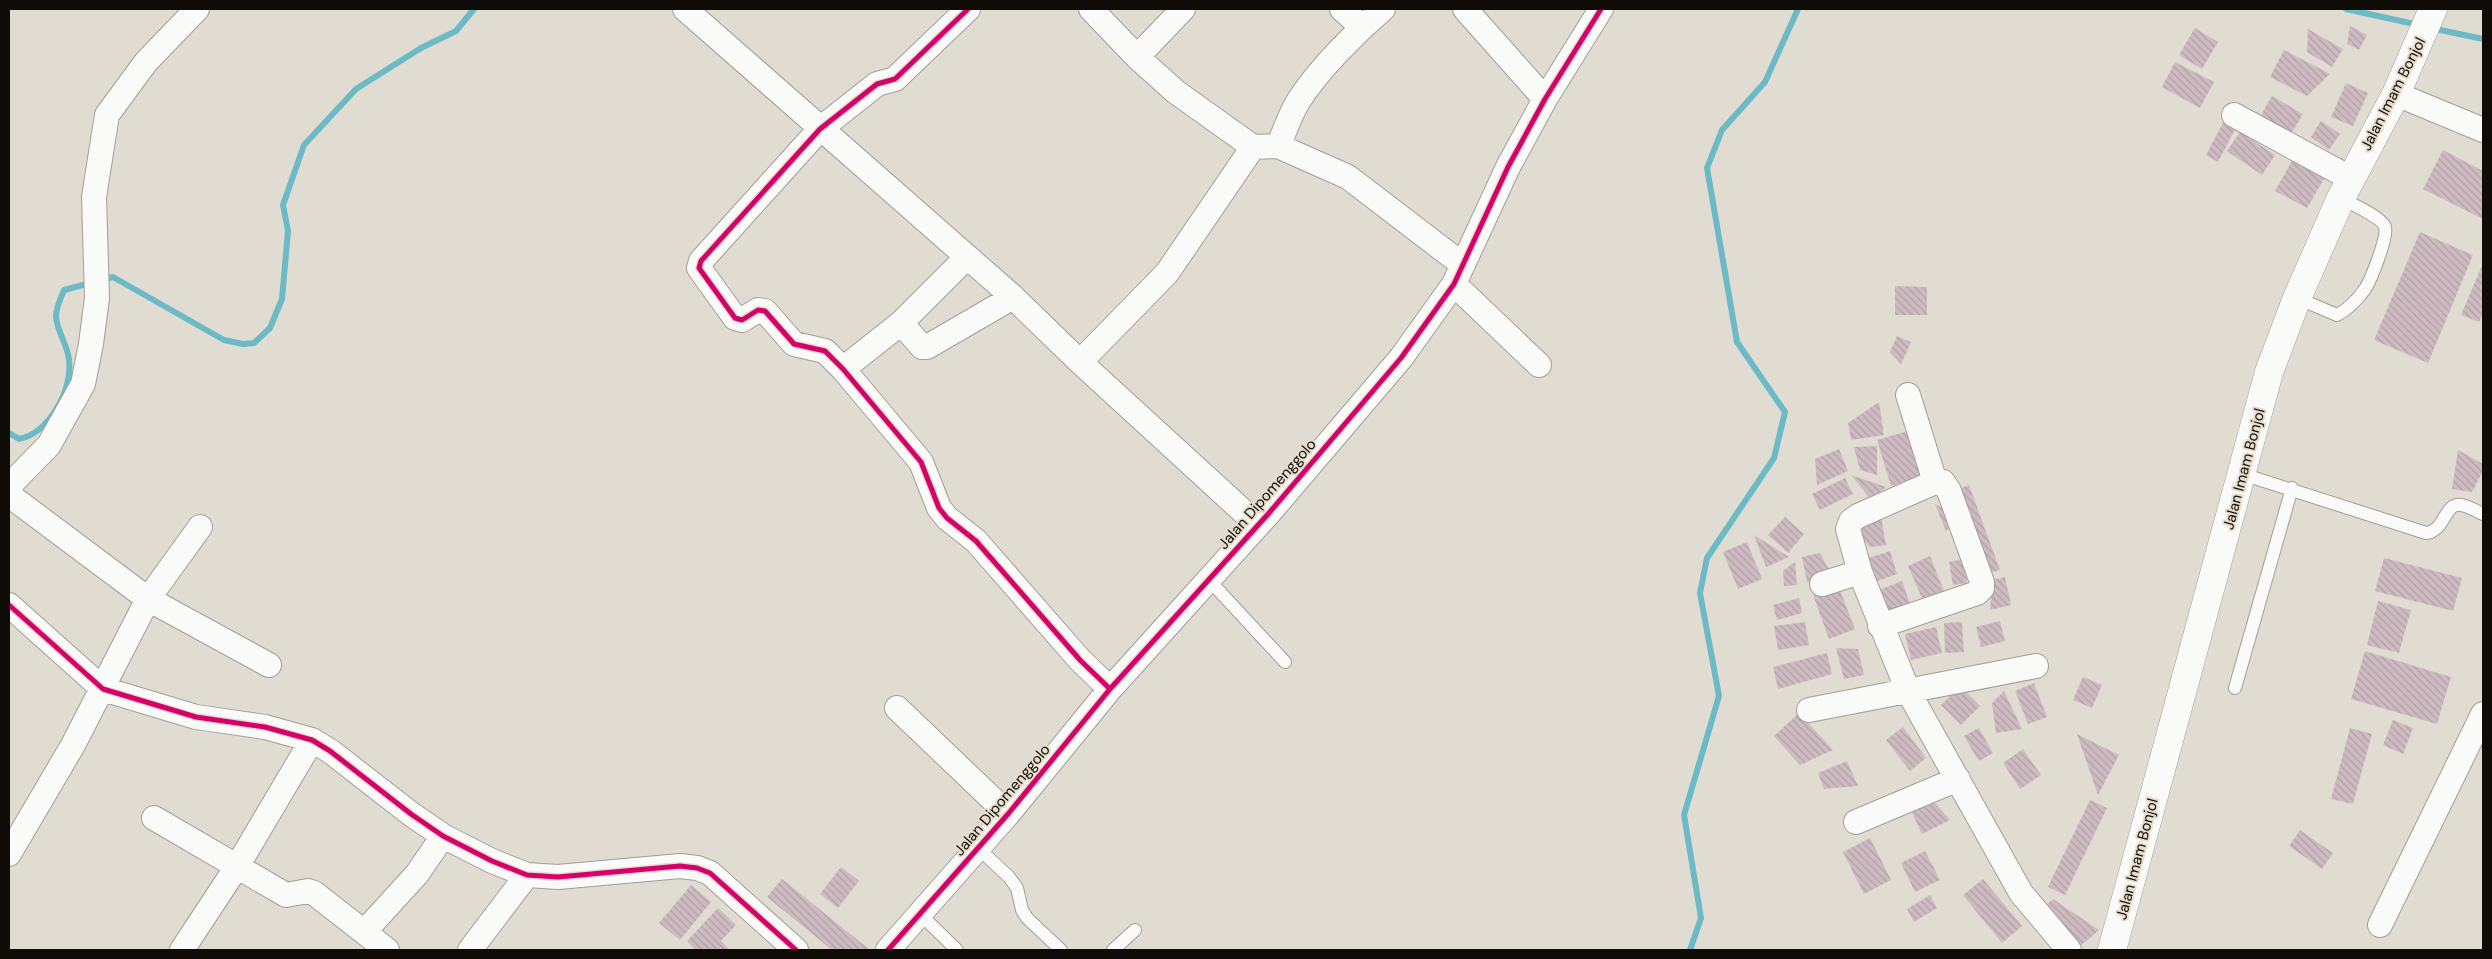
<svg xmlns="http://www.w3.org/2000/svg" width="2492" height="959" font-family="'DM Sans',sans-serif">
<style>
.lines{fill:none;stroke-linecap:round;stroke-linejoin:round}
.stream{stroke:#6cbac5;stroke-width:6}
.building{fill:url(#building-back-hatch)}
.lane-casing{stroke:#a29e97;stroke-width:14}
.street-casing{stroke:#a29e97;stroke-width:26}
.secondary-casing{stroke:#a29e97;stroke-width:29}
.lane{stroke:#fafaf8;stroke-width:12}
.street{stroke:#fafaf8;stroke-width:24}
.secondary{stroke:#fafaf8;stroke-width:28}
.cycleway-casing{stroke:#e7ddcc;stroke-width:8}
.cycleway{stroke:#d6006c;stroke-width:5}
.labels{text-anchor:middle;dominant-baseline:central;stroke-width:4;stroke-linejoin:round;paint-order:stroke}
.street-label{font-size:15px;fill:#0f0c07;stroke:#e7ddcc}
</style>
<defs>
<pattern id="building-back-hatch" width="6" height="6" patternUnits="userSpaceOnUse" patternTransform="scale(1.25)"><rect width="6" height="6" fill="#cebbc2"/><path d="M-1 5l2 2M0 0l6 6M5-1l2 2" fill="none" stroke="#b0a0a5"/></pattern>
</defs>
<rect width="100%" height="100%" fill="#e1dcd2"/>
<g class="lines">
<!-- stream -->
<path class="stream" d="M2346,9L2419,25
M2431,28L2483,39
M9,433L19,439C49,433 73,390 69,360C68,345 56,330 56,316C56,307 61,298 64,290L113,277L224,340L243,344L254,343L270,328L282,299L288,231L283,205L304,145L356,89L421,48L456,31L474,9
M1690,950L1701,918L1684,815L1719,696L1700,593L1707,558L1774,458L1785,412L1737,342L1707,168L1722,130L1765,82L1798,9"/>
</g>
<!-- building -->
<path class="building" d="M2350,26L2367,35L2359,50L2347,44Z
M2195,28L2218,42L2202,69L2179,55Z
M2308,29L2343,49L2332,67L2307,52Z
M2284,50L2330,74L2307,96L2270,77Z
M2175,62L2214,82L2200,108L2162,87Z
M2346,83L2368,93L2353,126L2331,117Z
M2272,96L2303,114L2291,134L2260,117Z
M2321,121L2340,134L2329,150L2311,137Z
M2223,123L2238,124L2218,162L2206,155Z
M2240,132L2275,155L2262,175L2227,151Z
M2443,150L2483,171V219L2423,189Z
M2293,159L2325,177L2307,208L2275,191Z
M2420,232L2473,255L2428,363L2374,340Z
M2483,263V313L2479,322L2461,315Z
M1895,286L1927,287V315H1895Z
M1897,336L1911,342L1901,364L1890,352Z
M1879,402L1884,435L1851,440L1848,423Z
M1908,431L1922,476L1891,486L1877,440Z
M1877,446V475L1860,470L1854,447Z
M1839,449L1848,471L1817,485L1815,459Z
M2458,450L2483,464V471L2472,492L2452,489Z
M1851,475L1886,487L1871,499Z
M1845,478L1853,494L1820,510L1812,494Z
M1969,485L2000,570L1989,573L1959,489Z
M1935,504L1947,511L1951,526L1946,531Z
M1785,517L1804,534L1788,553L1768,535Z
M1881,517L1886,545L1870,547L1854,530Z
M1754,535L1789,557L1766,567Z
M1747,542L1762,579L1738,589L1723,552Z
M1890,551L1897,574L1877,581L1869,558Z
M1820,553L1833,577L1807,582L1802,557Z
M1930,556L1944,591L1922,598L1908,566Z
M2384,558L2462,578L2453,611L2375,591Z
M1963,559L1967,583L1953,585L1949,562Z
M1795,562L1797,585L1784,586L1783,571Z
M2005,577L2011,605L1990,610L1993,580Z
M1902,581L1910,604L1888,613L1879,590Z
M1838,585L1855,629L1829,639L1813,595Z
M1799,598L1802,613L1777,620L1773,605Z
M2378,601L2411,610L2399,653L2367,645Z
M2000,621L2005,641L1981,647L1976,627Z
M1805,622L1809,645L1778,650L1774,626Z
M1962,622L1964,652L1945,653L1944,623Z
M1936,627L1942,653L1911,660L1905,634Z
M1836,648L1858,649L1864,675L1844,679Z
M2365,651L2451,677L2437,724L2351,699Z
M1827,653L1832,674L1778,689L1773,667Z
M2083,677L2102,685L2092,708L2073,700Z
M2034,683L2047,717L2028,724L2015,691Z
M1960,686L1980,706L1961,725L1941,705Z
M2004,691L2022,729L1996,733L1992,703Z
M1799,713L1833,750L1800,765L1774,736Z
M2393,720L2413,728L2403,754L2383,745Z
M1903,727L1926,758L1910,771L1886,740Z
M1979,728L1993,753L1979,761L1964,736Z
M2350,728L2372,734L2353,804L2331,799Z
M2077,734L2119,755L2098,795Z
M2023,749L2041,775L2020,789L2003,763Z
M1847,761L1858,786L1824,789L1818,773Z
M2090,800L2107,808L2065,895L2048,887Z
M1933,801L1950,820L1922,834L1912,812Z
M2300,830L2333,853L2322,869L2289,846Z
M1870,838L1891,880L1864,894L1843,852Z
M1925,851L1940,880L1915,892L1901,863Z
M841,867L859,881L838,908L820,894Z
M782,879L870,950H832L767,897Z
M1983,879L2022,926L2002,943L1963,895Z
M691,885L711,902L680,940L659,923Z
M1930,895L1937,908L1914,922L1907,909Z
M2053,899L2099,930L2078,948L2043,908Z
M718,908L736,925L721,941L730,950H696L687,941Z"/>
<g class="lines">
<defs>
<path id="lane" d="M2297,298L2337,315C2349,309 2357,300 2365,289C2371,280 2388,237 2385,227C2382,217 2351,204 2341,198
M2242,474L2426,533C2446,531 2444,502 2461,505C2468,506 2476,511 2483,514
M1209,580L1285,662
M2235,688L2292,488
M978,848L1009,877L1017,888L1022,910L1027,918L1061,950
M920,914L957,950
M1113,950L1135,930"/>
<path id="street" d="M685,9L1013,297L1080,362L1258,525
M968,9L895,79L877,84L820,129L701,261L699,268L735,318L742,320L758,310L765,311L794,344L825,351L843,369L921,462L939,508L947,518L976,541L1080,660L1110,689
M1091,9L1137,57L1176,92L1253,147L1278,146L1348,177L1463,265
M1342,9L1362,27
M1465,9L1545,99
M1137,57L1183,9
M2396,94L2483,130
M2234,115L2350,178
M1278,146C1285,131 1290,114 1299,100C1319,69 1355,33 1383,9
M1454,284L1539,365
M901,323L922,347H927L1013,297
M1080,362L1167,273L1253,147
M843,369L901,323L967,257
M1908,395L1935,482
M9,486L49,445L83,384L91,344L97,298L94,197L107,115L146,62L197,9
M9,495L148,599L269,665
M1822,584L1860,572
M9,605L103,689L196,717L265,727L312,740L330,751L411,814L443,836L492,861L527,875L558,877L680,866L697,868L710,873L796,950
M1880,626L1977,593L1982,588V582L1949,491L1943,482H1935L1858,516L1851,521L1848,529L1860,572L1908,691L2021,893L2069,950
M897,708L1008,814
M1809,710L2036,666
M154,818L286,895L308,891L314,893L387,950
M1856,822L1958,779
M9,854L73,745L148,599L200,527
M2380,925L2483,714
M365,931L417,874L443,836
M182,950L238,865L312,740
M470,950L527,875
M888,950L1008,814L1110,689L1269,513L1401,358L1454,284L1508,167L1545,99L1601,9"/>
<path id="secondary" d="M2112,950L2269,372L2297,298L2341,198L2396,94L2433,9"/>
</defs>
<!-- lane casing -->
<use href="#lane" class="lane-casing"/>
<!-- street casing -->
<use href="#street" class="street-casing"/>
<!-- secondary casing -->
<use href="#secondary" class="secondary-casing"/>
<!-- lane -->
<use href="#lane" class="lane"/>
<!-- street -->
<use href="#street" class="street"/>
<!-- secondary -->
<use href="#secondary" class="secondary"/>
<defs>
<path id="cycleway" d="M968,9L895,79L877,84L820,129L701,261L699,268L735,318L742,320L758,310L765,311L794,344L825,351L843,369L921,462L939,508L947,518L976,541L1080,660L1110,689
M9,605L103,689L196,717L265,727L312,740L330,751L411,814L443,836L492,861L527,875L558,877L680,866L697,868L710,873L796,950
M888,950L1008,814L1110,689L1269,513L1401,358L1454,284L1508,167L1545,99L1601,9"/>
</defs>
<!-- cycleway casing -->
<use href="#cycleway" class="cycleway-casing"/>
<!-- cycleway -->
<use href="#cycleway" class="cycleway"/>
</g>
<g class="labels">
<!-- street labels -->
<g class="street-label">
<text transform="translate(2393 94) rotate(-63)">Jalan Imam Bonjol</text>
<text transform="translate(2244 469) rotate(-75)">Jalan Imam Bonjol</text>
<text transform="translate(1267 494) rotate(-49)">Jalan Dipomenggolo</text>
<text transform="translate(1002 800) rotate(-50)">Jalan Dipomenggolo</text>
<text transform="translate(2137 859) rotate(-75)">Jalan Imam Bonjol</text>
</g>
</g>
<!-- border -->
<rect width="2492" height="959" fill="none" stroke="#0f0c07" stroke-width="20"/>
</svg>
